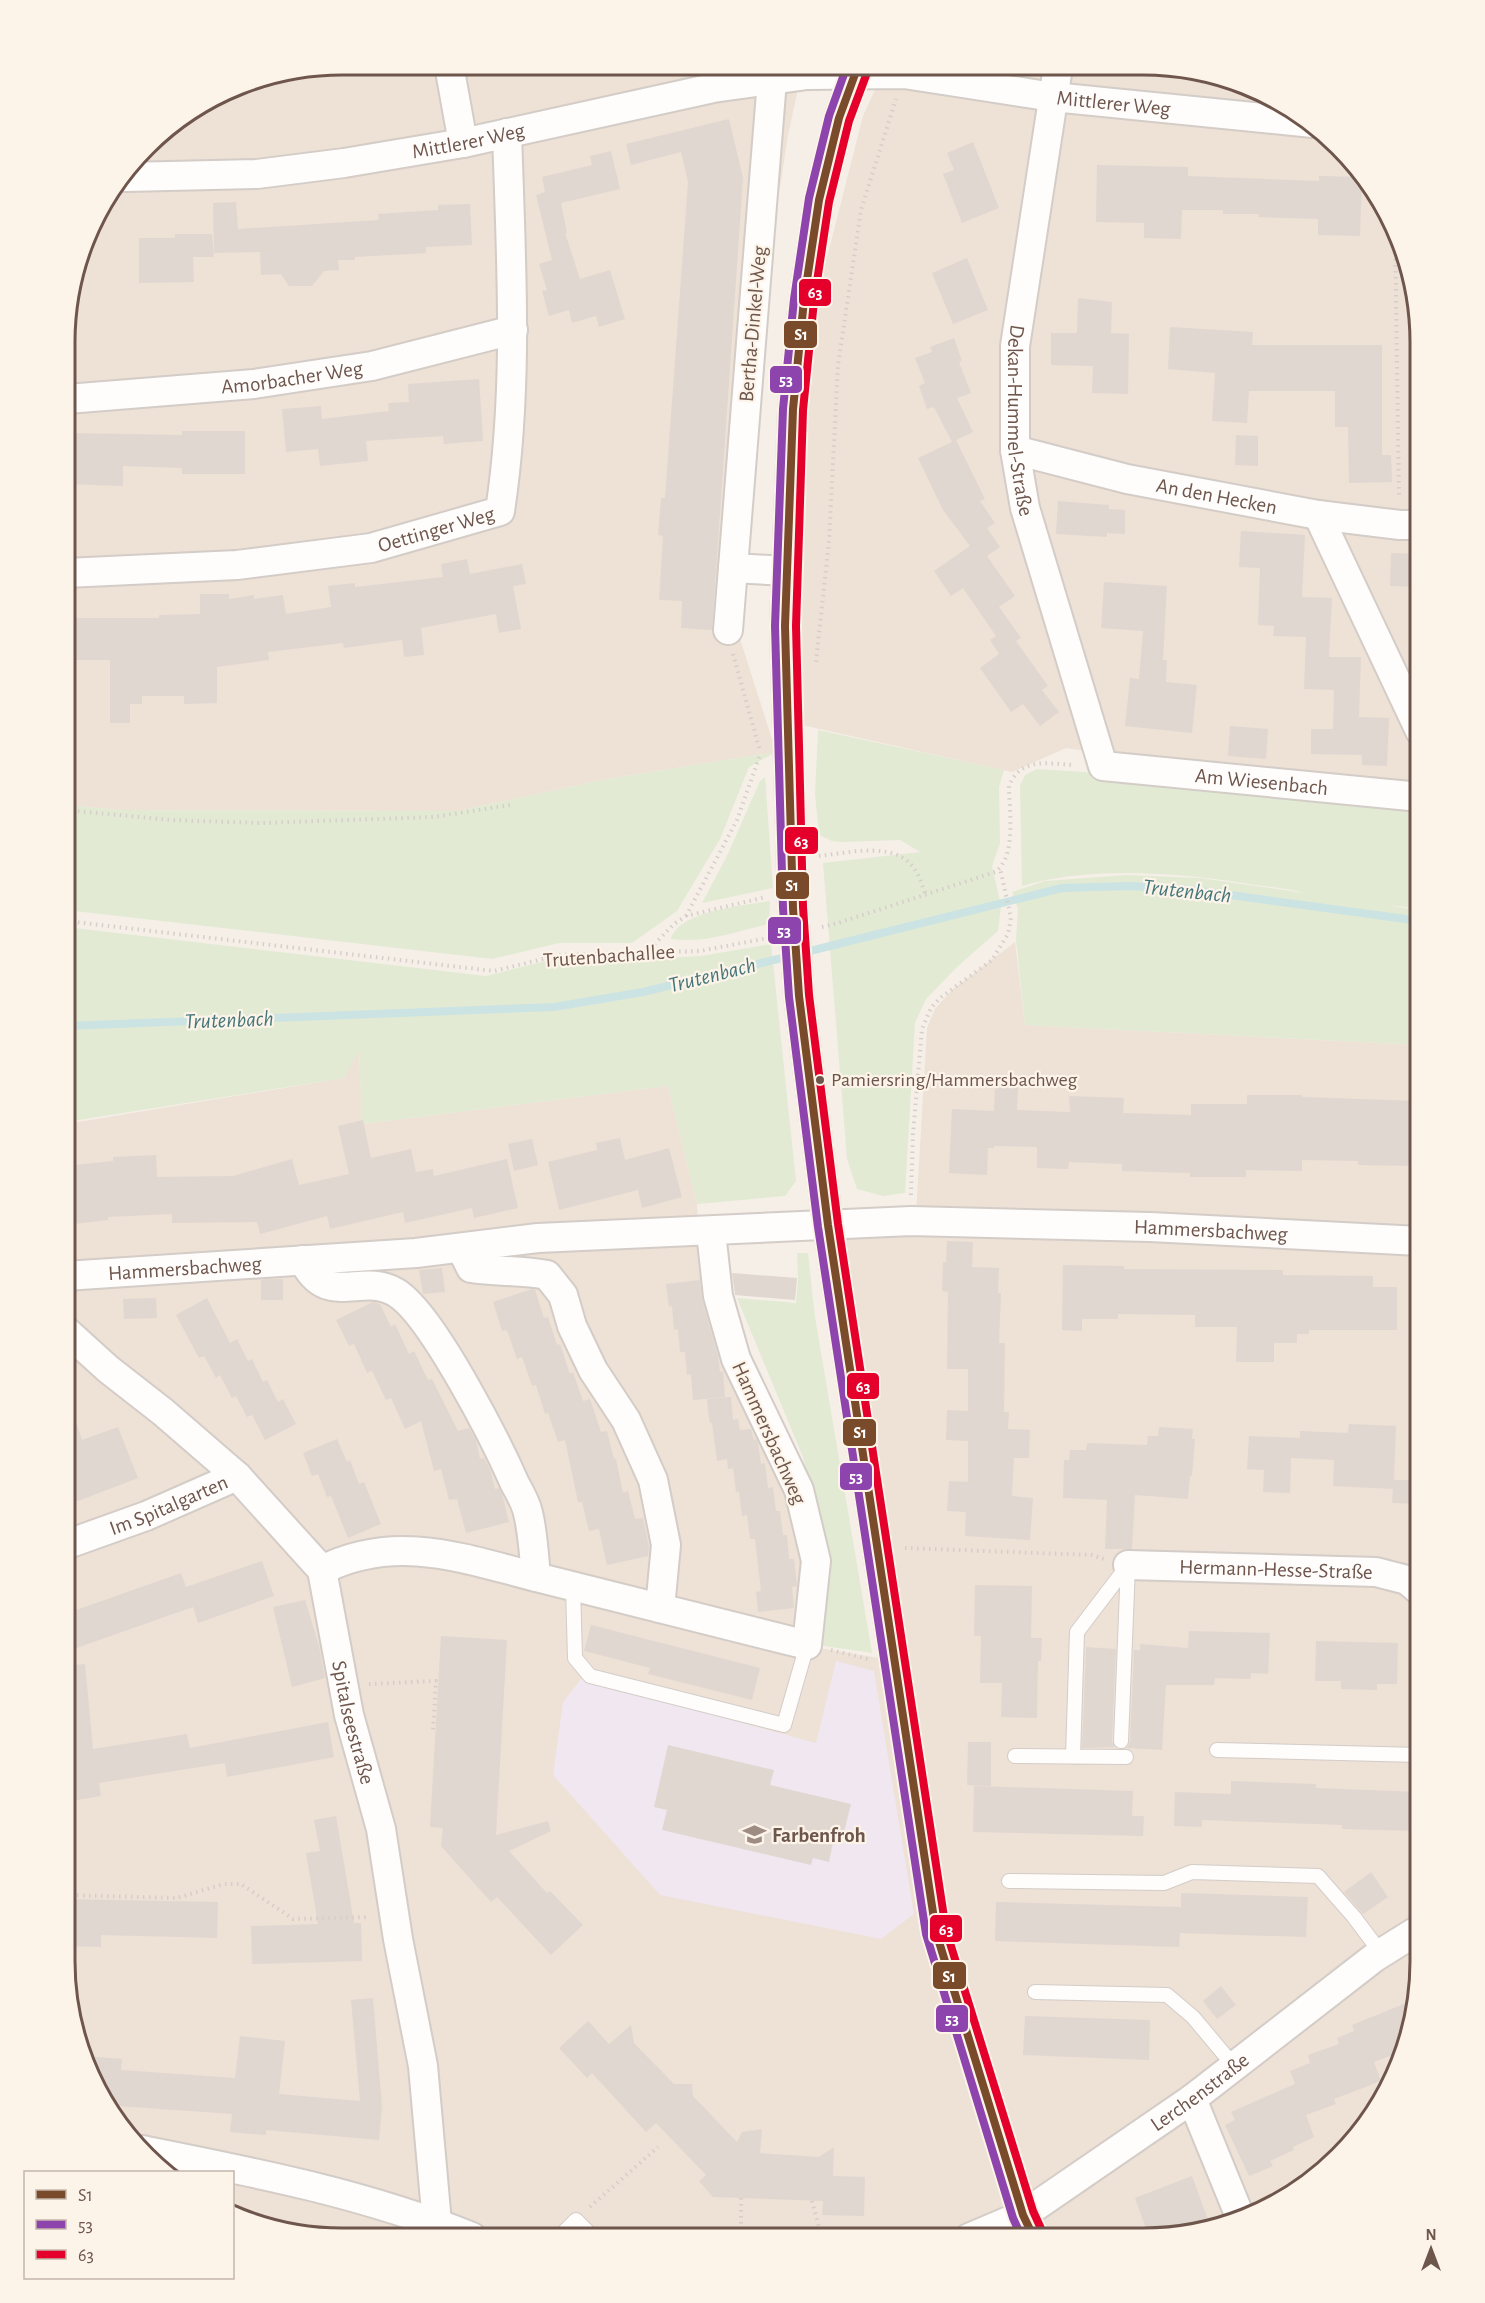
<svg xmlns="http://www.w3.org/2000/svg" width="1485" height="2303" font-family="'Alegreya Sans',sans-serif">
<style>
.residential{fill:#eee1d6}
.education{fill:#f0e7f0}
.green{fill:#e2ead4}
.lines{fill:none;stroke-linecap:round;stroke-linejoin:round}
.stream{stroke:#cce3e3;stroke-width:8}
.building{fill:#e1d7d1}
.lane-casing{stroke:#d3ccc7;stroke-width:16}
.street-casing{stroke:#d3ccc7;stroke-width:32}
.path{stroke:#d6ceca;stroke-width:4;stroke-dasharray:1.5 4.5;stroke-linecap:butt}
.lane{stroke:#fefdfc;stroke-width:14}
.street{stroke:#fefdfc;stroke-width:28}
.street-bridge-casing{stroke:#d3ccc7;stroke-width:32;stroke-linecap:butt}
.street-bridge{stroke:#fefdfc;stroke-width:28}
.bus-1-casing{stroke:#fdf4e9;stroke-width:12}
.bus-2-casing{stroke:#fdf4e9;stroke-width:12}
.bus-3-casing{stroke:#fdf4e9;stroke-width:12}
.bus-1{stroke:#7a4b2a;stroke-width:8}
.bus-2{stroke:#8e44ad;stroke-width:8}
.bus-3{stroke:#e4002b;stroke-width:8}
.bus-dot{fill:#6f564c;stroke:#fdf4e9;stroke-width:2}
.labels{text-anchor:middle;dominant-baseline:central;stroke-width:4.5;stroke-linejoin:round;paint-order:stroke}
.bus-label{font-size:20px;fill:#6f564c;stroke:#fdf4e9;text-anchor:start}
.street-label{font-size:21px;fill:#6f564c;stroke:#fdf4e9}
.poi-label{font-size:21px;font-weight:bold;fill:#6f564c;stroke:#fdf4e9;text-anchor:start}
.water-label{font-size:22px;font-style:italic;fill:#44757a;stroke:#fdf4e9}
.rim{fill:none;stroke:#6f564c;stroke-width:3}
.line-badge{stroke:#fdf4e9;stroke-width:2}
.badge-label{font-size:16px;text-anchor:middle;font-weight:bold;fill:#fff}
</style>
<rect width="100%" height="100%" fill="#f5efe8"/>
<!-- residential -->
<path class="residential" d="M342,65L803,66L788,135L769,259L736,626L776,752L607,779L458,811L121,810L66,805L67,306L93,219L159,134L236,85Z
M886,66L1180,67L1249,85L1312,122L1363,173L1399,235L1420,342V782L1114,755L1066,748L1012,772L802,725L801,584L807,416L818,293L863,116Z
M1015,942L1025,1025L1420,1045V1979L1406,2051L1363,2130L1312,2181L1250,2217L1143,2238L306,2236L233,2215L232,2172H164L122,2130L86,2068L65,1961L66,1124L344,1078L359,1048L362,1124L668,1086L697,1204L699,1248L781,1482L801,1550L813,1647L909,1663L836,1231L915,1232L927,1028L935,1009L952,990Z"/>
<!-- education -->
<path class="education" d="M836,1661L874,1671L914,1914L881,1939L660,1895L553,1775L563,1702L581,1679L816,1743Z"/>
<!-- green -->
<path class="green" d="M818,730L1004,770L999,787L1000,843L992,866L1001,905L998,931L958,966L926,999L915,1023L905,1193L883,1196L857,1189L847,1159L823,863L920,852L900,840L843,842L832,841L819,835L815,794Z
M776,752L749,767L720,839L677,911L632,943H559L492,959L66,910V805L121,810L458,811L607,779Z
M1037,769L1193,779L1420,801V909L1388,905L1420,911V1045L1025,1025L1016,940L1018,909L1012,892L1045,881L1127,875L1200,878L1305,893C1289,889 1272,887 1255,885C1184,873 1092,865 1022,886L1020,786L1025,775Z
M765,777L773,888L702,903L727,856L760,781Z
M770,901L769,924C738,931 703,944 671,939C678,911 745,905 770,901Z
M66,927L486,976L561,957L643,959L701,956L771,944L796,1181L785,1196L697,1204L668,1086L362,1124L359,1050L344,1078L66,1122Z
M797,1253H808L815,1317L872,1653L818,1645L813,1503L803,1457L737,1298L796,1303L798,1279Z"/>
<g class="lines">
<!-- stream -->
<path class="stream" d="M802,953L1062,888L1130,886L1194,890L1420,921
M66,1026L554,1007L643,992L790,956"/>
</g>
<!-- building -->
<path class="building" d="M729,119L743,178L712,630L681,628L682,601L659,600L663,536L658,535L661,498H665L688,182L681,152L631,165L626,144Z
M973,142L999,208L962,223L943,174L954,170L947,153Z
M611,151L620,189L561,203L567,233H565L580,279L610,270L625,319L599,327L596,316L572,323L569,310L549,316L542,291L547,290L539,264L552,260L536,195L545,192L542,177L592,165L590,156Z
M1097,165L1188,167V176L1319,181V176L1362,177L1360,236L1318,235V219L1258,217L1259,214H1223V210H1182L1181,239L1144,238V223L1096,222Z
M236,202L238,229L379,220L378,214L438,210V205L470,204L472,245L426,247V253L355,257V260H338L339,270L324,271L312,286H289L281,274L261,275L260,252L214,253L213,203Z
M175,234H212L214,257H193L194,282L139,283V238H175Z
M967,258L988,310L953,324L932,273Z
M1078,298L1112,302L1111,333L1129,334L1128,394L1092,393L1093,366L1051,365V333H1077Z
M1170,327L1253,332L1252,345H1382V455H1391L1392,482L1349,483L1348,427H1335V391H1249L1247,423L1212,421L1215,373L1168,369Z
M954,338L962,361L959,362L971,393L957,398L973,432L956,440L985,499L980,501L995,523L987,528L1000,547L987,556L1015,596L999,607L1021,638L1016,641L1048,686L1042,690L1059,712L1040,726L1023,704L1011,712L980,668L999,654L990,640L996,636L963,588L951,596L934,571L970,546L943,510L918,458L952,442L934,407L927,409L919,386L925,383L915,358L932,352L930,347Z
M479,379L483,441L444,444L443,436L366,441L368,461L320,466L318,449L286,452L282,409L321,406L322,419L389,411L388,403L409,402L408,384Z
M182,431H245V474H182V468L123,466V486L67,484V433L182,435Z
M1236,435L1258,436V466L1235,465Z
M1058,501L1109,505V509L1125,510V534L1107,533V537L1056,534Z
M1241,531L1305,535L1302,597L1332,598L1329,657H1361L1359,717L1389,718L1387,766L1362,765V755L1311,754V729H1333L1334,690L1304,689L1306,637L1273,636L1274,626L1258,625L1260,568L1239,567Z
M1391,553L1420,554V587L1390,586Z
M467,559L470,574L522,564L526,584L513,586L521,629L499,633L496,614L421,628L424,655L404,657L402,640L344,648L343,643L268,652L269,660L217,667V703L184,704V696H142V704H130V723H110V660H66V618H159V615L200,614V594H229V599L254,595V599L283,595L286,614L331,607L328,586L355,583V587L443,577L441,564Z
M1104,582L1167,586L1163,660H1167L1166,682L1197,685L1192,733L1125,726L1130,678L1139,679L1143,631L1101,628Z
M1230,726L1268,729L1266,759L1228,756Z
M995,1086L1018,1088L1017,1110L1070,1112L1069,1096L1124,1098L1123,1113L1191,1115V1104H1247V1095H1302V1097L1420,1101V1166L1358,1165V1161L1302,1160V1171L1246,1170V1177H1190V1173L1122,1171V1164L1069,1162L1068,1169L1037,1168V1147L994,1146V1148H988L987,1175L949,1173L952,1109L994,1111Z
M363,1120L371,1158L411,1149L416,1172L433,1169L434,1176L507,1159L518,1208L474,1218L472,1208L405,1223L403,1212L330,1229L327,1216L260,1234L257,1222L172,1223V1214L108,1217V1220L66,1225V1166L113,1161V1157L156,1155L157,1177L233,1176L292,1159L299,1185L349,1174L338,1126Z
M620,1138L625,1160L669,1148L682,1197L642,1208L638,1190L559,1210L548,1162L597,1150L596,1143Z
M532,1139L538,1165L514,1171L508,1144Z
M947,1241L973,1242L972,1267L999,1268L998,1293H1001L999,1343H1005L1004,1412H1009L1008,1429L1030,1430L1029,1458H1014L1012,1496L1033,1498L1030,1540L965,1536L966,1512L947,1511L949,1481L968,1482V1441L946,1440L947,1410L968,1411V1369H947L948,1292L942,1291L943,1262H946Z
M1063,1265L1124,1266V1269L1283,1270V1275L1373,1276V1287H1397V1330H1309V1334H1297V1343H1274V1362H1236L1237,1327H1195V1315L1118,1314V1319H1082V1331L1062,1330Z
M442,1268L445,1292L423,1294L419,1270Z
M732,1273L797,1278L795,1300L735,1295Z
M267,1279H283V1300H261V1280Z
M700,1280L702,1300L718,1356L720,1372L723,1371L725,1397L693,1400L691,1374L687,1375L685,1352H680L678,1329L674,1330L672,1306L669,1307L666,1284Z
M532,1289L535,1290L544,1318L548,1317L557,1345L560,1344L570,1374L573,1372L583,1401L590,1399L601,1432L607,1431L614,1459H616L623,1493L628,1491L635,1519L643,1518L649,1547L648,1556L607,1565L599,1529L589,1531L582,1502H578L565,1440L558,1442L548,1413L545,1414L536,1385L532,1386L522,1357L517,1359L507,1330L502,1331L493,1302Z
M156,1298L157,1318L124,1319L123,1299Z
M207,1298L230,1343L237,1339L248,1361L252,1359L263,1382L267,1380L278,1402L283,1399L296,1424L265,1440L252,1415L247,1417L236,1396L232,1398L220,1375L216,1378L204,1356L199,1358L176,1315Z
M373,1302L380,1304L391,1327L395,1324L409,1354L414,1351L428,1380L432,1379L458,1431L469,1428L476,1440L480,1459L484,1458L490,1469L495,1489L499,1488L502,1494L509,1522L466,1533L457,1499L449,1500L441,1469L434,1471L421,1421L405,1429L391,1398L386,1400L372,1371L367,1373L354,1344L349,1346L336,1320Z
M731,1397L733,1420L738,1419L740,1430L751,1429L754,1440L756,1439L758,1443L761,1464L765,1463L768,1488L773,1487L776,1511H780L783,1535H787L789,1559H794L797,1586L792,1587L794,1608L758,1612L756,1592L761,1591L755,1539H750L747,1515L742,1516L739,1492H736L733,1468L728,1469L727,1459L717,1461L712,1423H710L708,1411L707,1399Z
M69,1401L82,1440L118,1427L138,1478L65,1506V1402Z
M1349,1424L1396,1426L1394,1480H1420V1504L1392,1503L1393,1489L1333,1486L1334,1460L1291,1458L1290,1493L1263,1492L1264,1470L1247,1469L1249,1436L1300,1438V1431L1348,1433Z
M1159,1427L1193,1429L1192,1439H1195L1192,1476H1190L1188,1499L1135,1495L1132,1549H1105L1107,1500L1063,1498L1064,1460H1069L1070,1450H1086L1087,1443L1147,1445L1148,1436H1158Z
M337,1439L347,1462L350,1460L359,1484L364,1482L381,1524L348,1538L331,1496L327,1497L318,1474L312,1476L303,1453Z
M262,1561L274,1596L198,1623L193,1607L65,1652V1614L181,1573L186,1587Z
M975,1585L1032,1586L1031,1638H1042L1041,1661H1038L1037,1718L1001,1717L1002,1683H980L981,1636H974Z
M305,1600L319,1646L325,1678L292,1687L273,1607Z
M591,1625L760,1668L752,1700L648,1674L650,1668L584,1651Z
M1189,1631L1270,1633L1268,1674L1251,1673L1250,1679L1215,1678L1214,1685H1166L1162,1750L1127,1748L1130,1741L1134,1650H1140V1644L1188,1648Z
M441,1636L507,1640L496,1835L548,1821L551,1831L509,1851L547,1893L550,1891L583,1925L551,1955L497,1897L491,1902L441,1846L443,1828L430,1827Z
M1316,1641L1398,1643L1397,1684H1377V1690L1341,1689V1681H1315Z
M1086,1647L1116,1649L1112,1741L1115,1747L1082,1748Z
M85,1664L93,1749L187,1734L190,1748L328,1722L334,1757L227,1777L225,1763L99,1783L101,1796L65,1802V1666Z
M968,1742H991V1786L967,1785Z
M668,1745L774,1770L770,1785L851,1804L842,1840L834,1838L829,1862L813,1858L811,1865L662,1830L667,1810L654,1807Z
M1231,1781L1316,1784V1788L1420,1792V1831L1342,1829V1825L1202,1820V1827L1174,1826L1175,1792L1231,1794Z
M974,1786L1133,1791L1132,1816H1144L1143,1836L973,1832Z
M336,1816L354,1923H361L362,1961L252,1964L251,1926L318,1924L306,1853L320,1851L314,1820Z
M1371,1872L1388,1897L1363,1914L1344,1892Z
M1181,1893L1308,1897L1306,1937L1180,1933L1179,1947L995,1941L996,1902L1181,1907Z
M65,1899L218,1902L217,1938L101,1935V1947L65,1946Z
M1221,1986L1236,2005L1217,2019L1203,2001Z
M373,1998L382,2107L379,2140L266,2130V2135L230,2132L232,2114L118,2106L119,2103L106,2102L86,2068L84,2056L122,2059L121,2070L235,2078L240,2036L285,2041L279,2094L360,2101L351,2000Z
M1416,1999L1406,2050L1374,2062L1381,2081L1334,2099L1336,2104L1306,2115L1314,2137L1293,2147L1294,2150L1270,2161L1273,2166L1249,2176L1225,2125L1235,2120L1231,2112L1295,2084L1290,2071L1310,2063L1308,2055L1339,2044L1337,2038L1354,2031L1352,2025Z
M1025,2016L1150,2020L1149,2060L1023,2055Z
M588,2021L609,2044L631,2025L634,2043L674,2084H692L693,2096L737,2142L742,2132L762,2129L760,2153L819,2157L834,2147L833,2176L865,2177L864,2216L822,2215L823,2201L713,2197L699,2181L706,2175L656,2123L646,2132L592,2073L587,2078L559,2048Z
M1192,2176L1210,2225L1149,2237L1135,2198Z"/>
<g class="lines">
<defs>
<path id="lane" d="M573,1586L575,1658L590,1676L784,1725L807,1645
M1121,1741L1128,1565
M1217,1750L1420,1755
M1015,1756L1126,1757
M1073,1757L1077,1632L1128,1565
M1009,1881L1164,1883L1192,1872L1318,1876L1354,1917L1381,1953
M1035,1992L1167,1995L1193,2017L1234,2066
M559,2237L576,2220L593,2237"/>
<g id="street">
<path d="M449,65L463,143"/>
<path id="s1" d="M1058,67L1015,346V450L1025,508L1103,766L1420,797"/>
<path d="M772,80L733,568L787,571"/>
<path id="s2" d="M126,177L257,174L344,163L463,143L713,88L807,75L904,74L1053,97L1313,123"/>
<path id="s3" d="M67,399L254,384L372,366L513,330"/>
<path id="s4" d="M1015,450L1127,479L1318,515L1400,525H1420"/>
<path d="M1318,515L1420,731"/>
<path id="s5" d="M66,573L237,565L371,548L500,511C519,386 511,260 507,133"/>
<path d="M728,630L733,568"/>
<path d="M793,908L785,626L793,409L804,300L819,200L839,118L858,66"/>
<path d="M799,996L828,1225L936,1932L1023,2215L1034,2238"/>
<path d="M461,1248L471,1268C496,1272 522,1270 547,1275L563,1295L572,1326L593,1370L626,1420L653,1480L666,1545L660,1608"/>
<path d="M303,1260C327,1309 361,1272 395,1292C431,1312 497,1443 515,1484C520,1493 526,1503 528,1513C533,1533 534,1556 536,1577L807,1645L816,1561L799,1490L736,1359L718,1296L711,1232"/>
<path id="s6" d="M65,1276L416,1253L538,1238L911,1221L1150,1227L1420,1241"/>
<path id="s7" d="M65,1330L108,1369L163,1412L237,1476L322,1570L349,1715L381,1829L398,1939L423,2066L437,2223"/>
<path id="s8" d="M65,1545L146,1516L237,1476"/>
<path id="s9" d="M1128,1565L1376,1572L1407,1580L1420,1591"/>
<path d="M322,1570C395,1533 462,1558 536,1577"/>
<path d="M1192,2099L1241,2219"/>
<path d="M142,2150C253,2172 366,2194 472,2237"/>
<path id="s10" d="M969,2238L1023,2215L1192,2099L1375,1957L1420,1929"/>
</g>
</defs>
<!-- lane casing -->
<use href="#lane" class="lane-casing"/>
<!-- street casing -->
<use href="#street" class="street-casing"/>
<!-- path -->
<path class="path" d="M1395,229L1399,498
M733,654L760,751
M816,662L829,541L838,365L861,210L896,99
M66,810L171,820L261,823L434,817L510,805
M819,856C850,853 899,839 917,873C921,880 923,888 926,895
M686,916L737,820L760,755
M66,921L494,971L559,955L700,951L768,938
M822,927L838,923L995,872C1017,857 1009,809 1009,786C1021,756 1049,764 1075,765
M646,953L674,924L686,916L766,897
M911,1195L913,1134L922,1029L931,1008L940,998L992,960L1008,934L1011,918L1000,868
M905,1548L1092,1555L1104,1559
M831,1650L868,1659
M369,1684L436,1681L433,1731
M65,1895L177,1898L224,1884H241L293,1919L369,1917
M741,2198V2237
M812,2201L822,2238
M590,2207L658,2147"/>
<!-- lane -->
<use href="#lane" class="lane"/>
<!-- street -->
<use href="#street" class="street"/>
<defs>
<path id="street-bridge" d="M793,908L799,996"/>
</defs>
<!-- street-bridge casing -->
<use href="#street-bridge" class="street-bridge-casing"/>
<!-- street-bridge -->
<use href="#street-bridge" class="street-bridge"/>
<defs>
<path id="bus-1" d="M858,66L839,118L819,200L804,300L793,409L785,626L793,908L799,996L828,1225L936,1932L1023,2215L1034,2238"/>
<path id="bus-2" d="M847,66L829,116L809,198L794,299L783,409L775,626L783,908L789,997L818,1227L926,1934L1013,2218L1022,2238"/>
<path id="bus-3" d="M868,70L849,121L829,202L814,301L803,410L796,626L803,907L809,995L838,1224L946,1930L1033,2211L1043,2233"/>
</defs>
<!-- bus-1 casing -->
<use href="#bus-1" class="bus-1-casing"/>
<!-- bus-2 casing -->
<use href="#bus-2" class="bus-2-casing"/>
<!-- bus-3 casing -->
<use href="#bus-3" class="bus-3-casing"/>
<!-- bus-1 -->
<use href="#bus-1" class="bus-1"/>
<!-- bus-2 -->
<use href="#bus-2" class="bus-2"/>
<!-- bus-3 -->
<use href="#bus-3" class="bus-3"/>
</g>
<!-- icons -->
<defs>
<symbol id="school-bare" viewBox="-9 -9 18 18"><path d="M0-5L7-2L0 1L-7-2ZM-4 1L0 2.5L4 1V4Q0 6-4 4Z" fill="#9e8c83" stroke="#fdf4e9" stroke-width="2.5" paint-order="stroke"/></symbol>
</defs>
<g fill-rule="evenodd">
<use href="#school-bare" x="738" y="1818" width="33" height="33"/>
</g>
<!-- markers -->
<circle class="bus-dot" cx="820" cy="1080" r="5"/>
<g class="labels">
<!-- bus labels -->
<g class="bus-label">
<text x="831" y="1080">Pamiersring/Hammersbachweg</text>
</g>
<!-- street labels -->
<g class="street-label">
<text stroke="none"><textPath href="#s2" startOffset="999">Mittlerer Weg</textPath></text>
<text stroke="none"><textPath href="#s2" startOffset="345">Mittlerer Weg</textPath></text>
<text transform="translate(753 324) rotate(-85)">Bertha-Dinkel-Weg</text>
<text stroke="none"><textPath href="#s3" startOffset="226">Amorbacher Weg</textPath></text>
<text stroke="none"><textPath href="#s1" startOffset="357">Dekan-Hummel-Straße</textPath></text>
<text stroke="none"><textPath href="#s4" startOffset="207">An den Hecken</textPath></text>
<text stroke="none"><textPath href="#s5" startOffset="374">Oettinger Weg</textPath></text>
<text stroke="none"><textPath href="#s1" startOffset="874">Am Wiesenbach</textPath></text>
<text transform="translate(609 956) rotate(-4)">Trutenbachallee</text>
<text stroke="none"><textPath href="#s6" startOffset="1148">Hammersbachweg</textPath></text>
<text stroke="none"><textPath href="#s6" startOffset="120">Hammersbachweg</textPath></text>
<text transform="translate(769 1433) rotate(66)">Hammersbachweg</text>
<text stroke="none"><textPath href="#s8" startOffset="111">Im Spitalgarten</textPath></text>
<text stroke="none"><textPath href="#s9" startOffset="148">Hermann-Hesse-Straße</textPath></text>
<text stroke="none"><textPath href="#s7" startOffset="508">Spitalseestraße</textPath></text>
<text stroke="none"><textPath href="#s10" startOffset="274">Lerchenstraße</textPath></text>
</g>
<!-- poi labels -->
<g class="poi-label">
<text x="772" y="1835">Farbenfroh</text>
</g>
<!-- water labels -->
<g class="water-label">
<text transform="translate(1187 891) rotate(6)">Trutenbach</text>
<text transform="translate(712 975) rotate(-14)">Trutenbach</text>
<text transform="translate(229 1020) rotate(-2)">Trutenbach</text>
</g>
</g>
<!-- crop -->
<path d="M0 0H1485V2303H0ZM342 75H1143A267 267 0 0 1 1410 342V1961A267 267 0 0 1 1143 2228H342A267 267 0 0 1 75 1961V342A267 267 0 0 1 342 75Z" fill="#fdf4e9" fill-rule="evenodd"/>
<path class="rim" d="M342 75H1143A267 267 0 0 1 1410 342V1961A267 267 0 0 1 1143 2228H342A267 267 0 0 1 75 1961V342A267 267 0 0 1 342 75Z"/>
<g class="line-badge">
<rect x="798" y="278" width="34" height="29" rx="6" fill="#e4002b"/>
<rect x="783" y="320" width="35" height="29" rx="6" fill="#7a4b2a"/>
<rect x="769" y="365" width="34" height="29" rx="6" fill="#8e44ad"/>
<rect x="784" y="826" width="35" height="29" rx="6" fill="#e4002b"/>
<rect x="775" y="871" width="35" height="29" rx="6" fill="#7a4b2a"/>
<rect x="767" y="916" width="35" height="29" rx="6" fill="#8e44ad"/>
<rect x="846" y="1372" width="34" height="28" rx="6" fill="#e4002b"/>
<rect x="842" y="1418" width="35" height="29" rx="6" fill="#7a4b2a"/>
<rect x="839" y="1462" width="34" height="29" rx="6" fill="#8e44ad"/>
<rect x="929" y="1914" width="34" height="29" rx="6" fill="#e4002b"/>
<rect x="932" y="1961" width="35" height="29" rx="6" fill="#7a4b2a"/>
<rect x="935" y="2004" width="34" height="29" rx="6" fill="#8e44ad"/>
</g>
<g class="badge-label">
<text x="815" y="298">63</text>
<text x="801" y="340">S1</text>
<text x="786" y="385">53</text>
<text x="801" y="847">63</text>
<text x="792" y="891">S1</text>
<text x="784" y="936">53</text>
<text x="863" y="1392">63</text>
<text x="860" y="1438">S1</text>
<text x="856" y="1482">53</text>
<text x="946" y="1935">63</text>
<text x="949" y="1982">S1</text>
<text x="952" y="2024">53</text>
</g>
<!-- legend -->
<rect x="24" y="2171" width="210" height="108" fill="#fdf4e9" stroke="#c4b5aa" stroke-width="1.5"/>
<rect x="36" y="2190" width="30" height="9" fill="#7a4b2a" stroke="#c4b5aa" stroke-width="1.5"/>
<text x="78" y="2201" font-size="18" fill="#6f564c">S1</text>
<rect x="36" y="2220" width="30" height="9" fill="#8e44ad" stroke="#c4b5aa" stroke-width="1.5"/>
<text x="78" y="2231" font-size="18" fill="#6f564c">53</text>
<rect x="36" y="2250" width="30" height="9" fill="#e4002b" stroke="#c4b5aa" stroke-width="1.5"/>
<text x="78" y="2261" font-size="18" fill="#6f564c">63</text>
<!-- north arrow -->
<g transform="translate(1431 2249)" stroke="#fdf4e9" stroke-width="4.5" paint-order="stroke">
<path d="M0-4.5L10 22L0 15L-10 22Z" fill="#6f564c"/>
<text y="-9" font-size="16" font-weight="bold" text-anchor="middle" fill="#6f564c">N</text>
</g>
</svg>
